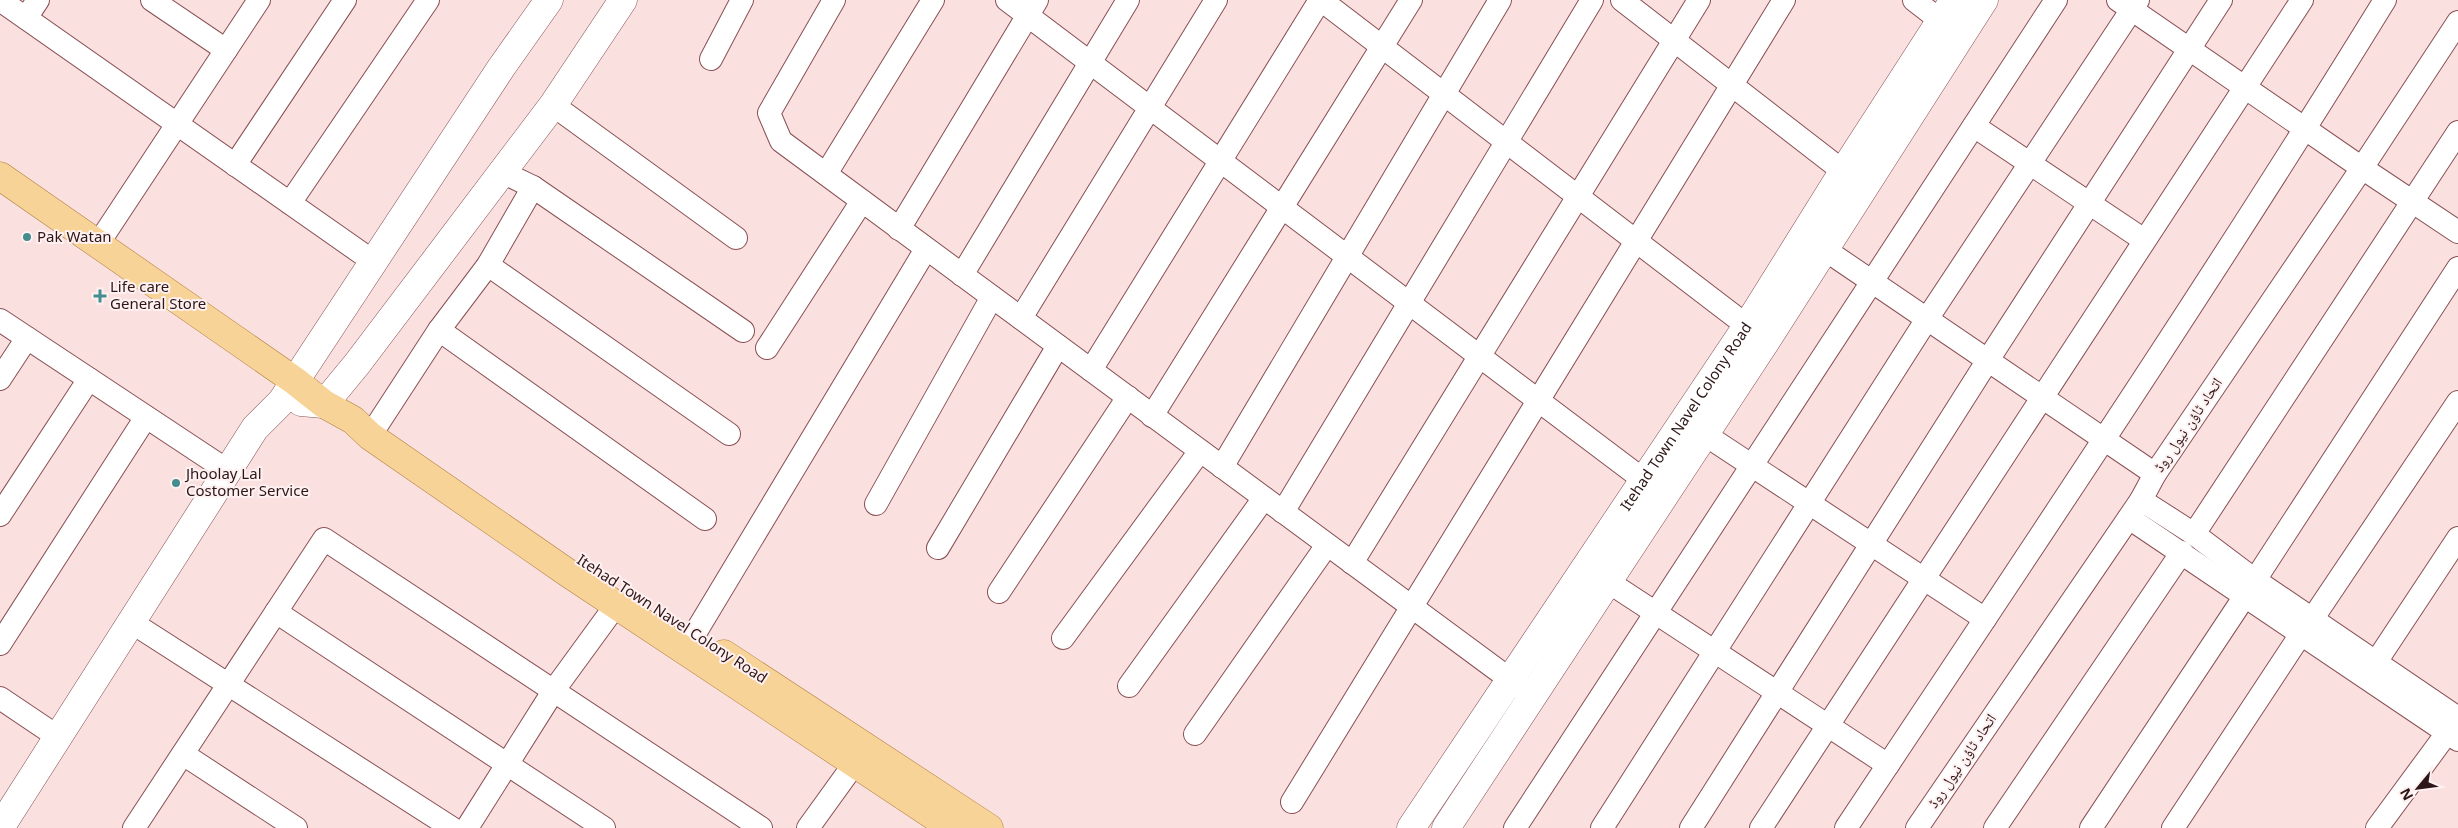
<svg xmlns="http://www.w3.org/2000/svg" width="2458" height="828" viewBox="0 0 2458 828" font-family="'Noto Sans','Noto Naskh Arabic',sans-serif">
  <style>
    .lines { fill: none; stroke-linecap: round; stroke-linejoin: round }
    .minor-casing { stroke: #895054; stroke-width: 24 }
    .tertiary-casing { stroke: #895054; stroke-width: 29 }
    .secondary-casing { stroke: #895054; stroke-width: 29 }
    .primary-casing { stroke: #ae7e3e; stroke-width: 29 }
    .minor { stroke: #fff; stroke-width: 22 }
    .tertiary { stroke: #fff; stroke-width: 28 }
    .secondary { stroke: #fff; stroke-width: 28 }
    .primary { stroke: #f8d398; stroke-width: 28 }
    .poi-dot { fill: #458d8e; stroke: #fff1f1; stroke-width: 2 }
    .labels { text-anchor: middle; stroke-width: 4; stroke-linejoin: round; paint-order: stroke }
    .poi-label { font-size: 15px; fill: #2d1617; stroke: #fff1f1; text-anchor: start }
    .street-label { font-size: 15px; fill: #2d1617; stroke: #fff1f1 }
  </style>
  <rect width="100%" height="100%" fill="#fbe0e0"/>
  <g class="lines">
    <g class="minor-casing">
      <g id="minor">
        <path d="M0 0 374 262"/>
        <path d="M152 0 226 50"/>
        <path d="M834 0 769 113 781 141 1523 689"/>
        <path d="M1007 0 1657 490"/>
        <path d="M1321 0 1759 335"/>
        <path d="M1622 0 1857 182"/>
        <path d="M1914 0 1954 31"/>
        <path d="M2118 0 2362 168 2458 232"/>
        <path d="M26 18 38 0"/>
        <path d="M711 59 742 0"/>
        <path d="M553 105 736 238"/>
        <path d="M1974 126 2144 240"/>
        <path d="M235 165 345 0"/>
        <path d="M826 174 933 0"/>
        <path d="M533 187 743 331"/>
        <path d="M290 203 428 0"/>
        <path d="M899 229 1037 0"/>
        <path d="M98 244 259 0"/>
        <path d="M1824 249 2155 474"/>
        <path d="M488 265 729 434"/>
        <path d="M962 275 1128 0"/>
        <path d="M1021 318 1216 0"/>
        <path d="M0 320 228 471"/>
        <path d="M439 330 705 519"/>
        <path d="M767 348 862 201"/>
        <path d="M1091 370 1320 0"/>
        <path d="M0 379 27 338"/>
        <path d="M1152 416 1411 0"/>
        <path d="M1704 434 1985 619"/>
        <path d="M370 436 439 330 488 265 533 187 502 172"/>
        <path d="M1222 467 1500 0"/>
        <path d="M2141 500 2194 534 2255 580 2458 718"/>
        <path d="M876 504 992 297"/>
        <path d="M1283 512 1592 0"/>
        <path d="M0 515 89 379"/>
        <path d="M2129 518 2458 740"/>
        <path d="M2194 534 2458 132"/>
        <path d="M938 548 1058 346"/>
        <path d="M1352 563 1699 0"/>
        <path d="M2255 580 2458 268"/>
        <path d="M1607 581 1888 765"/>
        <path d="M999 592 1128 397"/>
        <path d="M276 612 604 828"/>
        <path d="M2313 618 2458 402"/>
        <path d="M131 622 452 828"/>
        <path d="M1063 638 1200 451"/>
        <path d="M0 644 146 417"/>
        <path d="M685 650 926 249"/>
        <path d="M2376 662 2458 538"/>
        <path d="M1129 686 1264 498"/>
        <path d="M0 698 58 737"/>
        <path d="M1195 734 1327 545"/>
        <path d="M183 754 296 828"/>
        <path d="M1292 802 1784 0"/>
        <path d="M134 828 324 539 761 828"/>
        <path d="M467 828 554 690 616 605"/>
        <path d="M808 828 865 749"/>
        <path d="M1515 828 2056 0"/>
        <path d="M1602 828 1927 319 2138 0"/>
        <path d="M1691 828 1988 360 2221 0"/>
        <path d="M1761 828 2302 0"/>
        <path d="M1846 828C2028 554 2212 281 2385 0"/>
        <path d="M1917 828 2141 500 2155 474 2362 168 2458 22"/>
        <path d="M1995 828 2182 552"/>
        <path d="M2091 828 2245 596"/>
        <path d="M2173 828 2301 634"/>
        <path d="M2377 828 2447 733"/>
      </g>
    </g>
    <g class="tertiary-casing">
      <g id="tertiary">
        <path id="s1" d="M1411 828 1747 326 1843 172 1954 0"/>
        <path d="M1446 828 1766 341 1984 0"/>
      </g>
    </g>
    <g class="secondary-casing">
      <g id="secondary">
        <path d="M301 402 324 404 357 364 553 105 623 0"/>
        <path d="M0 828 255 428 282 401 295 381 501 68 549 0"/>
      </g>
    </g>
    <g class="primary-casing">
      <g id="primary">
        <path d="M0 176 295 381 324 404 353 420 370 436 568 573 952 828"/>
        <path d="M724 654 989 828"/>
      </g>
    </g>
    <use href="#minor" class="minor"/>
    <use href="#tertiary" class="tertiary"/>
    <use href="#secondary" class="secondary"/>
    <use href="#primary" class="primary"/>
  </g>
  <g class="poi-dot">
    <circle cx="27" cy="237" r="5"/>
    <path d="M97.5 288.5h5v5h5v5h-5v5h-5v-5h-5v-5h5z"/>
    <circle cx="176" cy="483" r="5"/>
  </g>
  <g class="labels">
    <g class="poi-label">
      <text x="37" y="242">Pak Watan</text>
      <text x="110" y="292">Life care<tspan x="110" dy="17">General Store</tspan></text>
      <text x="186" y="479">Jhoolay Lal<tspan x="186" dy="17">Costomer Service</tspan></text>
    </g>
    <g class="street-label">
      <text dy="5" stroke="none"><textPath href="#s1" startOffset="495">Itehad Town Navel Colony Road</textPath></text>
      <text transform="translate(2188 425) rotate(-56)" y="5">اتحاد ٹاؤن نیول روڈ</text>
      <text transform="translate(672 619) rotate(33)" y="5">Itehad Town Navel Colony Road</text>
      <text transform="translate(1962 761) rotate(-56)" y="5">اتحاد ٹاؤن نیول روڈ</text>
    </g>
  </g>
  <g transform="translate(2418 788) rotate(241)" stroke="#fff1f1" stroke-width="4" paint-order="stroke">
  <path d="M0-4L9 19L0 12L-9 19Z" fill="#2d1617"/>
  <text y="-8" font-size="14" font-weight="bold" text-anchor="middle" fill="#2d1617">N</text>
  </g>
</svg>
